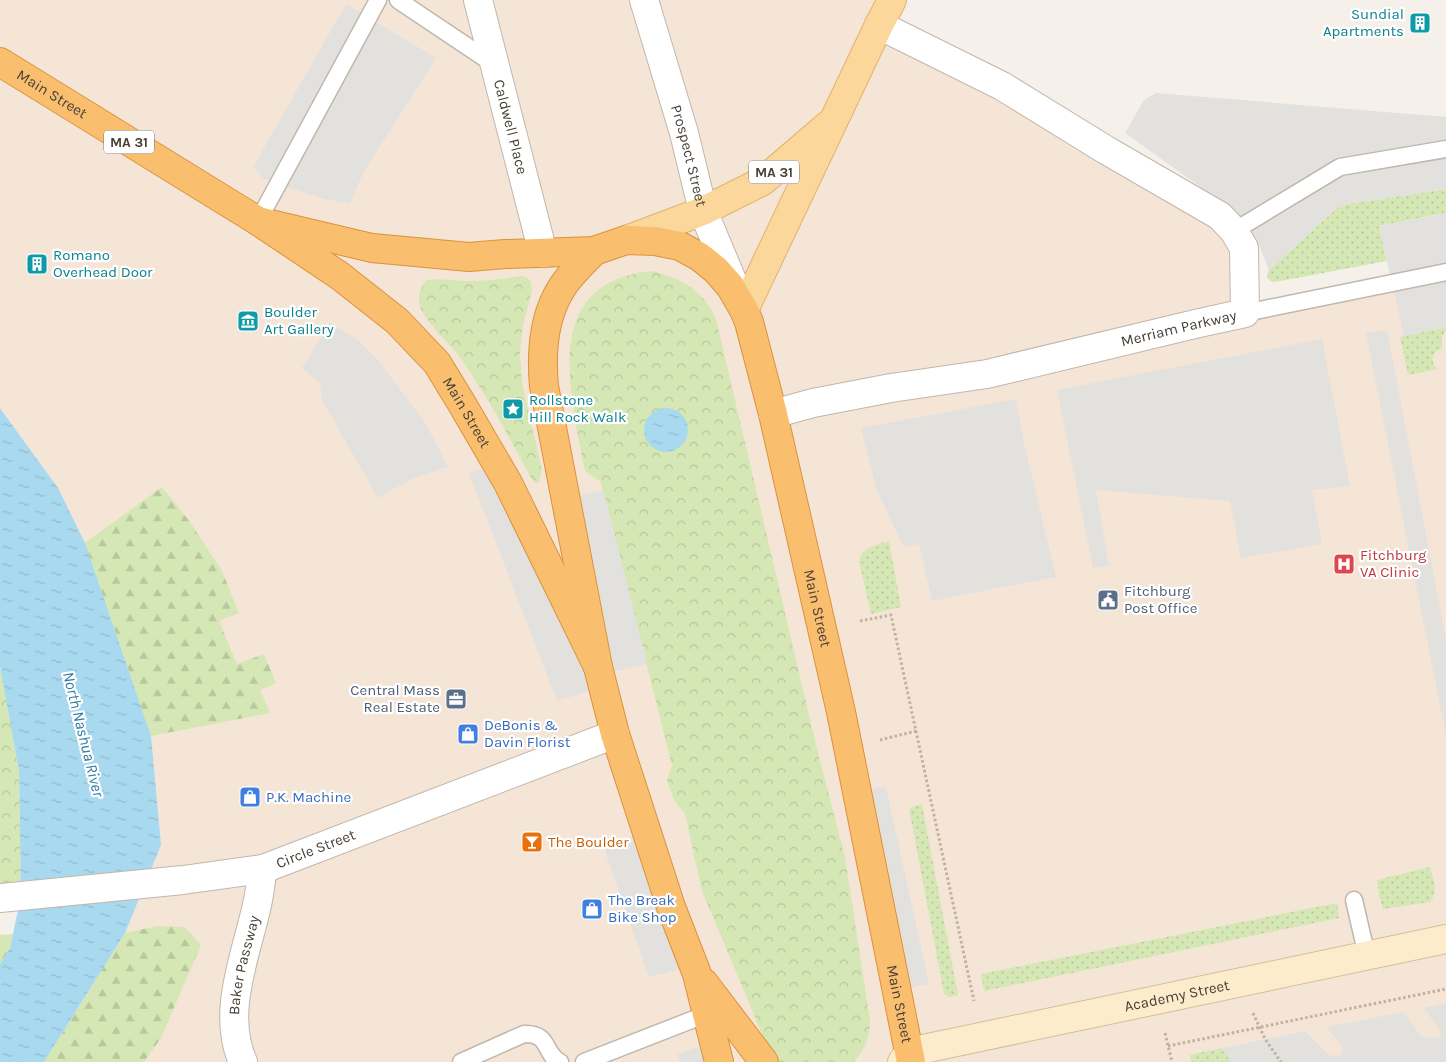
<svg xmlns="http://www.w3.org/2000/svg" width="1446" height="1062" viewBox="0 0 1446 1062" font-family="Karla,sans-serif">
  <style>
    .commercial { fill: #f5e5d6 }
    .grass { fill: url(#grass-dots) }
    .forest { fill: url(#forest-firs) }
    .park { fill: url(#park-crowns) }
    .parking { fill: #e3e1de }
    .water { fill: url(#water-ripples) }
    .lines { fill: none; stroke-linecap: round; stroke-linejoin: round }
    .lane-casing { stroke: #c0b7ad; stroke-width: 19 }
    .street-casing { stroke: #c0b7ad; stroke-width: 30 }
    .secondary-casing { stroke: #d3bf9a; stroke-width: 30 }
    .primary-casing { stroke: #e1b26b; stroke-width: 30 }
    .highway-casing { stroke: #da923e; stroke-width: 30 }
    .path { stroke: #c1b19e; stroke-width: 3; stroke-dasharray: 2.5 2.5; stroke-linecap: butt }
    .lane { stroke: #fff; stroke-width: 16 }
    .street { stroke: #fff; stroke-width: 28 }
    .secondary { stroke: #fdeccb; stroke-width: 28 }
    .primary { stroke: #fcd79c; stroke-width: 28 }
    .highway { stroke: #fabe6f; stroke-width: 28 }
    .labels { text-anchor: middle; stroke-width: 4.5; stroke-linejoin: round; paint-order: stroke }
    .shield { fill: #fff; stroke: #7f7974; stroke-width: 1 }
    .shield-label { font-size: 14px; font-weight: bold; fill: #484038 }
    .culture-label { font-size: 15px; fill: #0d838f; stroke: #fff; text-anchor: start }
    .street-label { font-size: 15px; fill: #484038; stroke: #fff }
    .health-label { font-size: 15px; fill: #be3a42; stroke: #fff; text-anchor: start }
    .service-label { font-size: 15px; fill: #4e5e75; stroke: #fff; text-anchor: start }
    .shop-label { font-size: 15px; fill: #366cbe; stroke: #fff; text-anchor: start }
    .food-label { font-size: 15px; fill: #c56008; stroke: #fff; text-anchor: start }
    .water-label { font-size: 16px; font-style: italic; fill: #307da3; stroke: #fff }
  </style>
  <defs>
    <pattern id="grass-dots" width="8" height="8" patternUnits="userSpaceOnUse" patternTransform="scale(1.25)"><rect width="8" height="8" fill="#d5e7b4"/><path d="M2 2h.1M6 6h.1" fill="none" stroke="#b8c79c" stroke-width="1.8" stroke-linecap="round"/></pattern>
    <pattern id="forest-firs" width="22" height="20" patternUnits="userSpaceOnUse" patternTransform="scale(1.25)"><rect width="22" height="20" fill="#d5e7b4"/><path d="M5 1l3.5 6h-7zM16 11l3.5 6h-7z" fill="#b8c79c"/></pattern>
    <pattern id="park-crowns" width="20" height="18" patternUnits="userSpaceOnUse" patternTransform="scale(1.25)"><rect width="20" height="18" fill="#d5e7b4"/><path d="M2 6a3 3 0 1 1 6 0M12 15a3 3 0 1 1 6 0" fill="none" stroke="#b8c79c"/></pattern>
    <pattern id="water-ripples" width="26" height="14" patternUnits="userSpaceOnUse" patternTransform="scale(1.25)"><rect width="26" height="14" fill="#a8d9ef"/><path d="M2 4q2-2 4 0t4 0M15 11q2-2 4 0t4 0" fill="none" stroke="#92bbce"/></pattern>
  </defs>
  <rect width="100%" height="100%" fill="#f5f0ea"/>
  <path class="commercial" d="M0 0H892L879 25 1234 231 1245 313 1446 275V1062H44L125 933 58 488 0 408Z"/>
  <g class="grass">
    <path d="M1446 189V213L1379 226 1387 261 1275 282 1270 281 1267 276 1269 270 1337 208 1347 204Z"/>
    <path d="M1446 327V330L1442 336V348H1440L1441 350 1436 351 1432 358 1434 366 1438 369 1408 375 1400 337Z"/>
    <path d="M889 541 901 607 871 614 859 561C864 546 876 545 889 541Z"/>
    <path d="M922 804 958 995 950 997 944 994 909 808Z"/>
    <path d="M1430 867C1433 880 1439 891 1430 902L1383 909 1379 895 1377 880Z"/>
    <path d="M1337 903 1339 918 984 991 981 974Z"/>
    <path d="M1222 1048 1231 1062H1191L1190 1055Z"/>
  </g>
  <g class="forest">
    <path d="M162 487 190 522 222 571 239 613 219 621 237 664 264 654 276 683 260 690 270 713 151 736 85 543Z"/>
    <path d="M157 926 185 927 201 945 161 1038 144 1062H44L125 933Z"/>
    <path d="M13 934 10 948 0 964V935Z"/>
  </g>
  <g class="park">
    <path d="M652 271C681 278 704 291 716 319L817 749 845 857 870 1021C869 1040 866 1047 854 1062H779L770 1053 702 891 685 814 674 800 667 781 672 765 670 758 601 482 586 472 584 468C570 391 540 282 652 271Z"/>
    <path d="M521 276 528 278 531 282 532 290 523 325 520 353 522 383 542 470 539 482 536 483 532 480C510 438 488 398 462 360 450 343 430 328 421 309 417 298 419 289 426 280 440 278 452 281 466 281 484 281 503 279 521 276Z"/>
    <path d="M0 667 19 771 21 896 0 898Z"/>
  </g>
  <g class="parking">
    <path d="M346 4 436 58 363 173 350 204 325 199 278 184 263 178 253 167Z"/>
    <path d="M1156 93 1446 117V189L1347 204 1337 208 1269 270 1258 243 1227 206 1125 133 1144 100Z"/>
    <path d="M1446 213V327L1404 336 1379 226Z"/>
    <path d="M330 323 358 340 377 359 426 424 448 467 411 479 378 498 322 400 320 383 302 368Z"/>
    <path d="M1387 330 1446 639V736L1366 333Z"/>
    <path d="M1322 339 1350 486 1312 490 1322 544 1241 558 1230 501 1096 490 1109 565 1093 568 1057 390Z"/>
    <path d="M1016 399 1024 443 1056 577 932 601 919 544 904 547 877 491 861 428Z"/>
    <path d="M496 464 597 665 565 498 603 490 647 664 601 675 603 687 557 701 469 473Z"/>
    <path d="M886 787 929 984 897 990 856 791Z"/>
    <path d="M646 832 694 966 649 977 603 846Z"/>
    <path d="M1446 1003V1062H1231L1222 1048 1305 1031 1329 1055 1335 1056 1341 1055 1343 1051V1047L1326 1027 1403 1012 1422 1037 1438 1038 1441 1032 1424 1008Z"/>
    <path d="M714 1041 719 1062H680L677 1055Z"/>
  </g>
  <g class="water">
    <path d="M0 408 58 488 85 543 151 736 161 845 125 933 44 1062H0V964L10 948 21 896 19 771 0 667Z"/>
    <circle cx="666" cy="430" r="22"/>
  </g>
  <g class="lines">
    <g class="lane-casing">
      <g id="lane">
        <path d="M398 0 495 65"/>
        <path d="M258 221 378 0"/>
        <path d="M1234 231 1340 167 1446 149"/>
        <path d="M1245 313 1446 272"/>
        <path d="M1354 900 1367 956"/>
        <path d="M461 1062 524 1034C551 1033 543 1054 560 1062"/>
        <path d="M584 1062 707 1014"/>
      </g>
    </g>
    <g class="street-casing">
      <g id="street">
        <path id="s1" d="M478 0 543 253"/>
        <path id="s2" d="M644 0 684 133 703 211 737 292"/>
        <path id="s3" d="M773 414 813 403 891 388 987 374 1195 324 1245 313 1244 248 1234 231 1220 216 1106 150 1002 86 879 25"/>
        <path id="s4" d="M0 898 183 880 263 869 615 734"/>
        <path id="s5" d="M243 1062C220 1011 248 951 258 900 260 890 261 879 263 869"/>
      </g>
    </g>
    <g class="secondary-casing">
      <g id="secondary">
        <path id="s6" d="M902 1062 909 1052 1446 939"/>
      </g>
    </g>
    <g class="primary-casing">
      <g id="primary">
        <path d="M626 240 703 211 763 181 828 125"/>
        <path d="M744 310 879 25 892 0"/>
      </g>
    </g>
    <g class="highway-casing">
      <g id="highway">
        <path id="s7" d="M0 62 258 221 340 276 397 321 437 363 462 404 508 483 598 667"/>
        <path id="s8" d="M258 221 372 248 469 257 505 254 594 251 626 240 655 241 680 246 700 257 716 270 730 286 744 310 749 322 773 414 841 712 911 1062"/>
        <path d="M594 251C583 263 569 275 561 289 543 318 541 353 544 386L598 667 615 734 671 907 697 974 719 1062"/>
        <path d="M704 983 764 1062"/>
      </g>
    </g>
    <g class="path">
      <path d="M860 621 891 615 974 1001"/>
      <path d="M880 740 916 731"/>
      <path d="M1253 1013 1265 1039 1281 1062"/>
      <path d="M1165 1033 1172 1062"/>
      <path d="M1168 1046 1446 989"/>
    </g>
    <use href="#lane" class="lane"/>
    <use href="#street" class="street"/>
    <use href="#secondary" class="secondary"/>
    <use href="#primary" class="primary"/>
    <use href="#highway" class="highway"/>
  </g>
  <defs>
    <g id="building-square" transform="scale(1.125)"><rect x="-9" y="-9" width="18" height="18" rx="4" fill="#0f9aa8" stroke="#fff"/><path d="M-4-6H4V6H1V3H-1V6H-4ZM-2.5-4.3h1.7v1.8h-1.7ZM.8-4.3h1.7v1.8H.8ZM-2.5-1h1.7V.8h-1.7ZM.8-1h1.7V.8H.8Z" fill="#fff"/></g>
    <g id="museum-square" transform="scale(1.125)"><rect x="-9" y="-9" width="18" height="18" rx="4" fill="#0f9aa8" stroke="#fff"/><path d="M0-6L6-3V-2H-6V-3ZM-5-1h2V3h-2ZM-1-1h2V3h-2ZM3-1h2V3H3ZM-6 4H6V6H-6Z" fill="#fff"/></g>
    <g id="sight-square" transform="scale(1.125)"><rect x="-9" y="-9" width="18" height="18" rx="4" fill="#0f9aa8" stroke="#fff"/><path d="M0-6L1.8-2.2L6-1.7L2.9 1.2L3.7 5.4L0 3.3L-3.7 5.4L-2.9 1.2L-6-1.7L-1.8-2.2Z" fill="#fff"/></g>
    <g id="hospital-square" transform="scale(1.125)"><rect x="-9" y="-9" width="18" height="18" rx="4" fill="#e0444e" stroke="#fff"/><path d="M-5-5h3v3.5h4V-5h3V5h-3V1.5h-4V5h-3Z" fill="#fff"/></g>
    <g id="civic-square" transform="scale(1.125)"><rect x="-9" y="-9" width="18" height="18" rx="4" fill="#5c6f8a" stroke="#fff"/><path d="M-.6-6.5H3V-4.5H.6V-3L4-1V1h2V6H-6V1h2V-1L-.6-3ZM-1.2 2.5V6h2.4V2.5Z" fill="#fff"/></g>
    <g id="office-square" transform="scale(1.125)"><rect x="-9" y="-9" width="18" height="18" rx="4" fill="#5c6f8a" stroke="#fff"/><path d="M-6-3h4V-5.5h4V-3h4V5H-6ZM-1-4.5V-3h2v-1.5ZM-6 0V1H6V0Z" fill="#fff"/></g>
    <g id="shop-square" transform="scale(1.125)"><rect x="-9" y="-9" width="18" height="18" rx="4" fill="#3f7fe0" stroke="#fff"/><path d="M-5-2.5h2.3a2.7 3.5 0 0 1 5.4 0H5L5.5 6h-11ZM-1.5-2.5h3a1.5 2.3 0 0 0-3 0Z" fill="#fff"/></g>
    <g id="bar-square" transform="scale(1.125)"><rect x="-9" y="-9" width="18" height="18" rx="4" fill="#e8710a" stroke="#fff"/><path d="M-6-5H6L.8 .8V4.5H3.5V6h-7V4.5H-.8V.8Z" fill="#fff"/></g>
  </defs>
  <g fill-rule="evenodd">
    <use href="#building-square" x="1420" y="23"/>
    <use href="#building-square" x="37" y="264"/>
    <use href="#museum-square" x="248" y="321"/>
    <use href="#sight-square" x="513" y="409"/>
    <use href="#hospital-square" x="1344" y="564"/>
    <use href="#civic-square" x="1108" y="600"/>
    <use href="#office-square" x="456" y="699"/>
    <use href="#shop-square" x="468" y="734"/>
    <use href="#shop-square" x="250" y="797"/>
    <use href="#bar-square" x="532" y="842"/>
    <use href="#shop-square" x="592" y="909"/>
  </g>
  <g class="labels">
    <g class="shield">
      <rect x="104" y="130.5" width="50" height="23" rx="4"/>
      <rect x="749" y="160.5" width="50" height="23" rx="4"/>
    </g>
    <g class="shield-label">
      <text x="129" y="147">MA 31</text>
      <text x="774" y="177">MA 31</text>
    </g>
    <g class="culture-label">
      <text x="1404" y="19" text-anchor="end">Sundial<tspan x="1404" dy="17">Apartments</tspan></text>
      <text x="53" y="260">Romano<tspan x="53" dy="17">Overhead Door</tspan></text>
      <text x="264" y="317">Boulder<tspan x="264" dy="17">Art Gallery</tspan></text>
      <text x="529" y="405">Rollstone<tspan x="529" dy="17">Hill Rock Walk</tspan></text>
    </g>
    <g class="street-label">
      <text dy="5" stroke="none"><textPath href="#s7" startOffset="61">Main Street</textPath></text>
      <text dy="5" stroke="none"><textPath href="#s1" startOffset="131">Caldwell Place</textPath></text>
      <text dy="5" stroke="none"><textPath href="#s2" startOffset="162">Prospect Street</textPath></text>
      <text dy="5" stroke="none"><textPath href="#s3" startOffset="415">Merriam Parkway</textPath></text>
      <text dy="5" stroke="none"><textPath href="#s7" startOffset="590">Main Street</textPath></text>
      <text dy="5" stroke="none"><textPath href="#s8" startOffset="828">Main Street</textPath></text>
      <text dy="5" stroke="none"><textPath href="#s4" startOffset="321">Circle Street</textPath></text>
      <text dy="5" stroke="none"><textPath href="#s5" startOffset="99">Baker Passway</textPath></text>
      <text dy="5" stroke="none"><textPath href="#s6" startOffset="286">Academy Street</textPath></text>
      <text dy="5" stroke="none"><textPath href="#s8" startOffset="1232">Main Street</textPath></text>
    </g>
    <g class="health-label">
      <text x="1360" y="560">Fitchburg<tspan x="1360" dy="17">VA Clinic</tspan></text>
    </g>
    <g class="service-label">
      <text x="1124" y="596">Fitchburg<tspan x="1124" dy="17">Post Office</tspan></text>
      <text x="440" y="695" text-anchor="end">Central Mass<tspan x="440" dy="17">Real Estate</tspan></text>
    </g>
    <g class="shop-label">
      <text x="484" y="730">DeBonis &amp;<tspan x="484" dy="17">Davin Florist</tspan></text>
      <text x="266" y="802">P.K. Machine</text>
      <text x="608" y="905">The Break<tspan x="608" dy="17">Bike Shop</tspan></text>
    </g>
    <g class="food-label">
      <text x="548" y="847">The Boulder</text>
    </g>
    <g class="water-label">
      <text transform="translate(84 734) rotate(76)" y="6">North Nashua River</text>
    </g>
  </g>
</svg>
